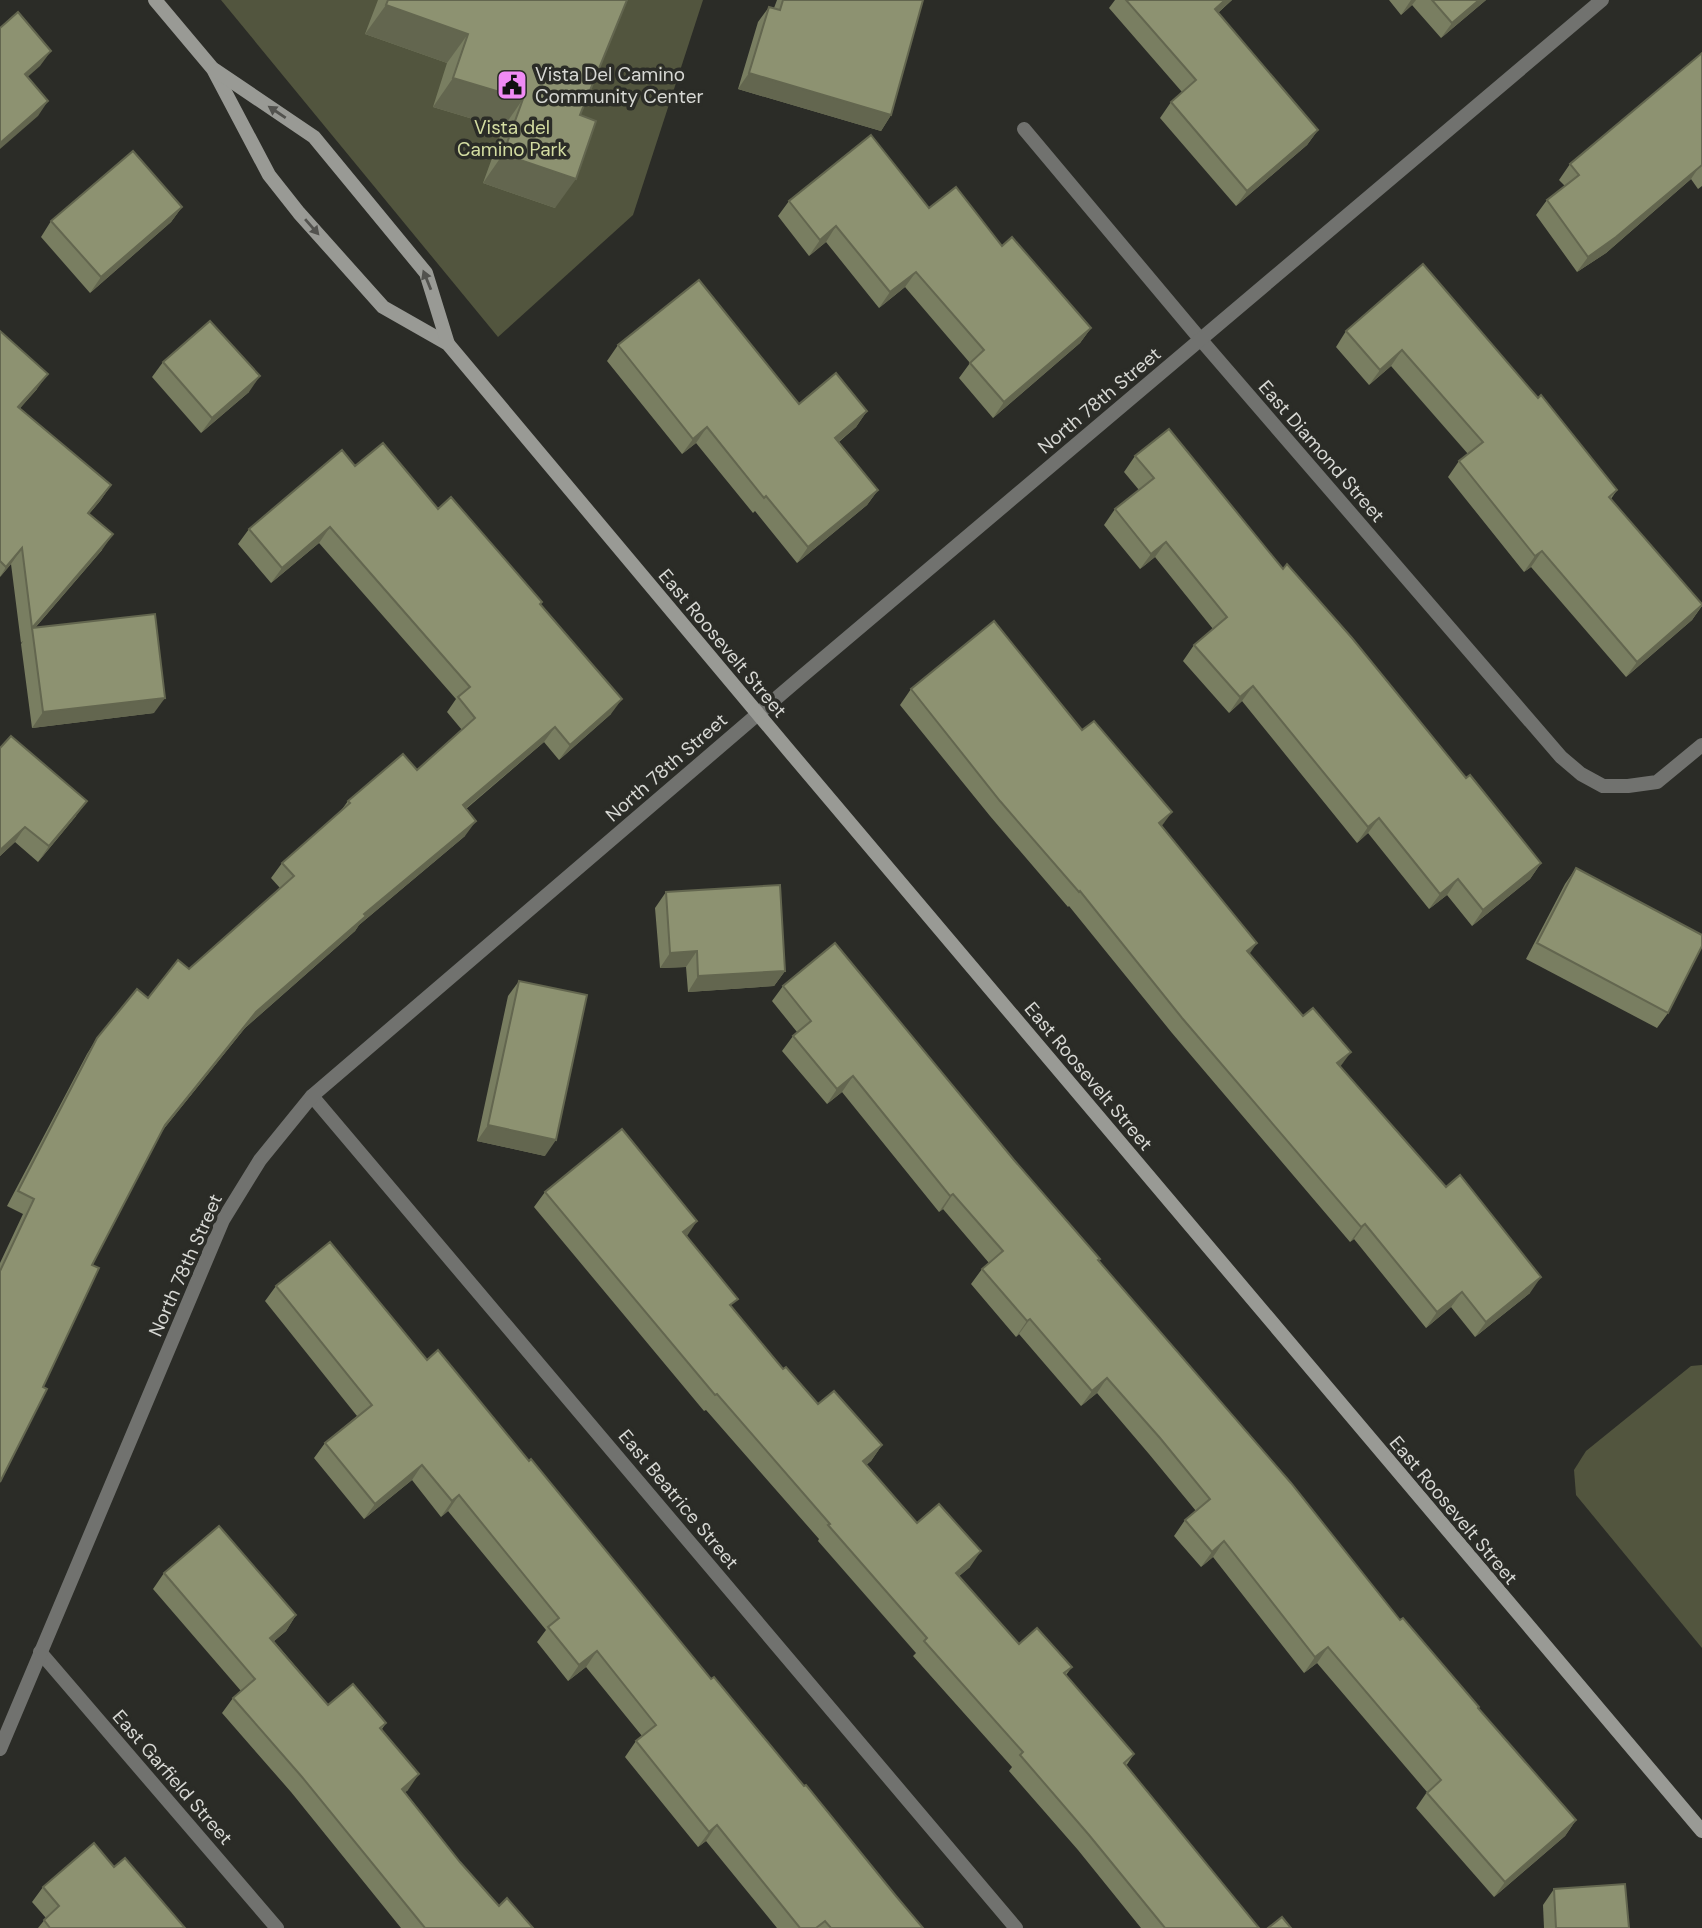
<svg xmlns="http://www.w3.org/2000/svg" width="1702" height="1928" viewBox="0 0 1702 1928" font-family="'DM Sans',sans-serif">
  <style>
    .green { fill: #52553e }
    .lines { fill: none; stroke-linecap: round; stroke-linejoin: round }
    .street { stroke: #71726f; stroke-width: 14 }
    .secondary { stroke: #999a95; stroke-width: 14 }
    .wall { fill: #797e61 }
    .shaded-wall { fill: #63664f }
    .building { fill: #8d9271; stroke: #63664f; stroke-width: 2 }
    .oneway { fill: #52524e }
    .labels { text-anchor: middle; stroke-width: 7; stroke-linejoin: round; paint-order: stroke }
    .poi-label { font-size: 19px; fill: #d7d8d4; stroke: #2b2c27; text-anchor: start }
    .park-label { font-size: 19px; fill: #d3dca1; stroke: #2b2c27 }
    .street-label { font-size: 19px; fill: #d7d8d4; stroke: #2b2c27 }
  </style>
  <rect width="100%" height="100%" fill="#2b2c27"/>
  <g class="green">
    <path d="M221 0H703L633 215 498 337Z"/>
    <path d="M1702 1365V1648L1576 1495 1574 1470 1586 1451 1691 1366Z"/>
  </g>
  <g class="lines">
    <g class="street">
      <path d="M1024 129 1201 340 1561 757 1581 774 1603 786H1628L1657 782 1702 745"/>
      <path d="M312 1096 1016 1928"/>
      <path d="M40 1652 277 1928"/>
      <path d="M0 1749 223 1220 260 1160 312 1096 800 678 1602 0"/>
    </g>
    <g class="secondary">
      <path d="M155 0 213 69 269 175 299 213 383 307 448 344 790 752 1702 1831"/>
      <path d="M215 70 314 137 426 273 448 344"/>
    </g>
  </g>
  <g class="wall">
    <path d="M378 0H627L580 115 555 208 483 183 503 128 433 107 447 63 365 34Z"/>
    <path d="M777 0H923L891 115 881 131 738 89 758 22 769 7 774 8Z"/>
    <path d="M1115 0H1232L1218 13 1318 130 1307 145 1236 206 1160 118 1171 102 1182 92 1109 8Z"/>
    <path d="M1389 0H1486L1441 38 1412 5 1401 15Z"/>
    <path d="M1702 53V186L1698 189 1691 179 1606 253 1577 272 1536 215 1547 200 1565 186 1559 180 1570 164Z"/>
    <path d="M789 201 929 208 1002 246 1091 328 1080 343 993 418 959 378 970 363 905 287 879 308 826 242 809 256 778 216Z"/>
    <path d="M182 207 171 222 90 293 41 237 51 221Z"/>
    <path d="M1423 264 1617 490 1611 499 1702 606 1692 620 1626 677 1531 567 1524 572 1448 477 1459 461 1468 454 1391 366 1369 385 1336 347 1346 331Z"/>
    <path d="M0 331 37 389 20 408 111 485 100 501 89 514 102 550 35 628 154 713 32 728 21 644 23 641 21 643 11 564 0 577Z"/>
    <path d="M618 345 799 404 867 411 856 427 839 442 878 490 867 505 797 563 755 511 753 513 696 443 682 454 607 361Z"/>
    <path d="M163 362 249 392 201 433 152 377Z"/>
    <path d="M1135 456 1283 569 1541 863 1530 879 1472 926 1447 895 1429 909 1368 833 1357 843 1242 701 1229 713 1183 661 1194 645 1213 629 1155 557 1140 569 1104 525 1115 509 1139 490 1124 472Z"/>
    <path d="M355 466 438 509 540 604 611 714 559 760 544 742 466 809 465 836 359 925 355 931 245 1028 162 1131 92 1265 43 1387 0 1482V1263L23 1214 7 1206 87 1054 97 1038 148 998 189 969 280 888 271 878 282 863 340 812 348 801 417 770 462 730 447 712 456 699 319 543 271 583 238 544 249 529Z"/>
    <path d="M911 689 1082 730 1162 826 1249 954 1340 1067 1530 1293 1475 1337 1451 1307 1426 1328 1354 1239 1350 1242 1172 1033 1069 906 1068 907 990 816 900 705Z"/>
    <path d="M0 748 76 816 38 862 15 842 0 856Z"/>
    <path d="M1576 868 1668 1013 1657 1028 1526 959 1565 884Z"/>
    <path d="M666 892 785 971 774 986 688 992 686 967 660 968 655 908Z"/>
    <path d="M519 981 545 1156 477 1141 508 996Z"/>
    <path d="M783 986 1014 1160 1400 1620 1576 1820 1565 1836 1494 1897 1416 1808 1427 1792 1317 1663 1304 1673 1213 1557 1201 1567 1174 1536 1185 1520 1196 1511 1149 1454 1097 1393 1081 1406 1019 1334 1016 1337 971 1284 982 1269 989 1263 943 1209 939 1212 842 1092 827 1104 782 1051 793 1036 797 1032 772 1001Z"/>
    <path d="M545 1192 687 1236 732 1307 783 1369 818 1404 882 1445 871 1461 866 1465 917 1523 970 1567 959 1576 1019 1644 1072 1667 1066 1675 1134 1754 1126 1766 1259 1928H1141L1078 1850 1009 1771 1012 1767 913 1656 916 1653 818 1541 819 1539 706 1410 704 1411 534 1207Z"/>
    <path d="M276 1286 427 1360 529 1461 711 1679 923 1928H777L706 1841 698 1847 625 1757 636 1741 642 1736 586 1667 568 1681 537 1642 546 1630 448 1511 441 1517 412 1480 364 1519 314 1458 325 1443 357 1416 265 1301Z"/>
    <path d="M164 1573 296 1615 286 1631 274 1641 328 1705 386 1723 382 1729 408 1790 405 1792 460 1862 499 1906 533 1928H401L291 1792 222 1713 233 1698 241 1691 153 1589Z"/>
    <path d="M114 1867 185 1928H38L46 1918 32 1902 43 1887Z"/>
    <path d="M1554 1889 1629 1928H1544L1543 1905Z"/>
  </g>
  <g class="shaded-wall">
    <path d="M1225 0H1232L1204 25 1215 9Z"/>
    <path d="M1411 0H1416L1412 5 1401 15Z"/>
    <path d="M1479 0H1486L1441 38 1452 23Z"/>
    <path d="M386 5 468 34 447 63 365 34Z"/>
    <path d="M51 51 40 66 14 89 25 74Z"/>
    <path d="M749 73 891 115 881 131 738 89Z"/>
    <path d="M453 78 523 99 503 128 433 107Z"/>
    <path d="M48 101 38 116 0 149V143Z"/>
    <path d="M1318 130 1307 145 1236 206 1247 191Z"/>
    <path d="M503 154 576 179 555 208 483 183Z"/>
    <path d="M1701 164 1691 179 1606 253 1577 272 1588 257Z"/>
    <path d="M182 207 171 222 90 293 101 277Z"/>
    <path d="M836 226 826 242 809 256 820 240Z"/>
    <path d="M916 272 905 287 879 308 890 292Z"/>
    <path d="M1091 328 1080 343 993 418 1004 402Z"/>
    <path d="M1402 350 1391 366 1369 385 1380 370Z"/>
    <path d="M48 374 37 389 8 422 18 407Z"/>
    <path d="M260 376 249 392 201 433 212 418Z"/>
    <path d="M867 411 856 427 825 453 835 438Z"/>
    <path d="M707 427 696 443 682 454 693 439Z"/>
    <path d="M111 485 100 501 77 528 88 513Z"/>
    <path d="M878 490 867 505 797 563 808 547Z"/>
    <path d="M330 527 319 543 271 583 282 568Z"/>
    <path d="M113 534 102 550 33 630 32 628 21 643 32 628Z"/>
    <path d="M1166 542 1155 557 1140 569 1151 554Z"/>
    <path d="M22 548 11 564 0 577 6 567Z"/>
    <path d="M1542 551 1531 567 1524 572 1535 556Z"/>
    <path d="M1702 605 1692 620 1626 677 1637 662Z"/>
    <path d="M1253 686 1242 701 1229 713 1240 697Z"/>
    <path d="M165 698 154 713 32 728 43 712Z"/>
    <path d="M622 699 611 714 559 760 570 745Z"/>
    <path d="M555 727 544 742 452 820 463 805Z"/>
    <path d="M87 801 76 816 38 862 49 846Z"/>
    <path d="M1172 812 1161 827 1159 823Z"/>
    <path d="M1379 818 1368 833 1357 843 1368 827Z"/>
    <path d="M476 821 465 836 359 925 355 931 245 1028 154 1141 165 1125 256 1012 364 914Z"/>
    <path d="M25 827 15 842 0 856V850Z"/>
    <path d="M1541 863 1530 879 1472 926 1483 910Z"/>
    <path d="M1458 879 1447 895 1429 909 1440 894Z"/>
    <path d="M1257 943 1246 959 1247 951Z"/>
    <path d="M697 951 686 967 660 968 670 953Z"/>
    <path d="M785 971 774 986 688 992 698 976Z"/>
    <path d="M1351 1052 1340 1067 1337 1063Z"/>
    <path d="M853 1076 842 1092 827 1104 837 1089Z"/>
    <path d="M488 1125 556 1140 545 1156 477 1141Z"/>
    <path d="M953 1194 943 1209 939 1212 950 1196Z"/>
    <path d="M697 1221 687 1236 683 1232Z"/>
    <path d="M1365 1224 1354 1239 1350 1242 1361 1227Z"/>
    <path d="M1541 1277 1530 1293 1475 1337 1486 1322Z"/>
    <path d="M1462 1292 1451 1307 1426 1328 1437 1312Z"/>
    <path d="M1030 1319 1019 1334 1016 1337 1027 1321Z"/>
    <path d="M1107 1378 1097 1393 1081 1406 1092 1391Z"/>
    <path d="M882 1445 871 1461 852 1477 863 1461Z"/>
    <path d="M422 1465 412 1480 364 1519 375 1504Z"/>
    <path d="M459 1495 448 1511 441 1517 452 1501Z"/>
    <path d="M1224 1541 1213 1557 1201 1567 1212 1552Z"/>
    <path d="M981 1551 970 1567 945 1588 956 1573Z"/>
    <path d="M296 1615 286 1631 260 1653 270 1638Z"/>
    <path d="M1328 1647 1317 1663 1304 1673 1315 1657Z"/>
    <path d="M597 1651 586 1667 568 1681 579 1665Z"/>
    <path d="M419 1774 408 1790 391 1804 402 1789Z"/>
    <path d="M1576 1820 1565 1836 1494 1897 1505 1882Z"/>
    <path d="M717 1825 706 1841 698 1847 709 1832Z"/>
  </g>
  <g class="building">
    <path d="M388 0H627L580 115 596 121 576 179 503 154 523 99 453 78 468 34 386 5Z"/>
    <path d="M783 0H923L891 115 749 73 769 7 780 10Z"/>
    <path d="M1126 0H1225L1215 9 1318 130 1247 191 1171 102 1196 80Z"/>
    <path d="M1432 0H1479L1452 23Z"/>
    <path d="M18 12 51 51 25 74 48 101 0 143V28Z"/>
    <path d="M1702 53V165L1616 237 1588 257 1547 200 1579 175 1570 164Z"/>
    <path d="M871 135 929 208 956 187 1002 246 1012 237 1091 328 1004 402 970 363 984 350 916 272 890 292 836 226 820 240 789 201Z"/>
    <path d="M133 151 182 207 101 277 51 221Z"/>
    <path d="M1423 264 1538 398 1541 395 1617 490 1609 497 1702 604V605L1637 662 1542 551 1535 556 1459 461 1483 442 1402 350 1380 370 1346 331Z"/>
    <path d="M699 280 799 404 836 373 867 411 835 438 878 490 808 547 766 496 764 498 707 427 693 439 618 345Z"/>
    <path d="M210 321 260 376 212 418 163 362Z"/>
    <path d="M0 331 48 374 18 407 111 485 88 513 113 534 32 628 22 548 6 567 0 561Z"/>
    <path d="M1169 429 1283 569 1287 564 1352 638 1466 778 1470 775 1541 863 1483 910 1458 879 1440 894 1379 818 1368 827 1253 686 1240 697 1194 645 1227 617 1166 542 1151 554 1115 509 1154 478 1135 456Z"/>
    <path d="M383 443 438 509 451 497 542 602 540 604 622 699 570 745 555 727 463 805 476 821 364 914 366 916 256 1012 165 1125 92 1265 99 1268 43 1387 47 1389 0 1482V1271L34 1199 18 1191 97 1038 137 989 148 998 178 960 189 969 294 876 282 863 350 803 348 801 403 754 417 770 475 718 458 697 470 687 330 527 282 568 249 529 342 450 355 466Z"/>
    <path d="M155 614 165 698 43 712 32 628Z"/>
    <path d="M994 621 1082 730 1094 721 1172 812 1159 823 1257 943 1247 951 1303 1016 1313 1008 1351 1052 1337 1063 1446 1187 1460 1175 1541 1277 1486 1322 1462 1292 1437 1312 1365 1224 1361 1227 1182 1018 1080 891 1079 892 1000 801 911 689Z"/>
    <path d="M11 736 87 801 49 846 25 827 0 850V748Z"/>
    <path d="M1576 868 1702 935V946L1668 1013 1537 943Z"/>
    <path d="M780 885 785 971 698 976 697 951 670 953 666 892Z"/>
    <path d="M835 943 1014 1160 1100 1259 1098 1260 1291 1483 1400 1620 1403 1618 1479 1707 1478 1708 1576 1820 1505 1882 1427 1793 1441 1780 1328 1647 1315 1657 1224 1541 1212 1552 1185 1520 1210 1499 1160 1438 1107 1378 1092 1391 1030 1319 1027 1321 982 1269 1003 1251 953 1194 950 1196 853 1076 837 1089 793 1036 811 1021 783 986Z"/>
    <path d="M519 981 587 995 556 1140 488 1125Z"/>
    <path d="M622 1129 697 1221 683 1232 738 1299 730 1305 783 1369 786 1367 818 1404 834 1391 882 1445 863 1461 917 1523 939 1504 981 1551 956 1573 1019 1644 1037 1628 1072 1667 1064 1673 1134 1754 1124 1763 1259 1928H1165L1089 1835 1020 1755 1023 1752 924 1641 927 1638 828 1525 830 1524 717 1394 715 1395 545 1192Z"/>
    <path d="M330 1242 427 1360 438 1350 529 1461 531 1459 711 1679 714 1677 804 1786 806 1785 896 1896 923 1928H831L825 1921 816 1928H800L717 1825 709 1832 636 1741 656 1725 597 1651 579 1665 548 1627 559 1618 459 1495 452 1501 422 1465 375 1504 325 1443 372 1405 276 1286Z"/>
    <path d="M219 1526 296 1615 270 1638 328 1705 353 1684 386 1723 380 1728 419 1774 402 1789 460 1862 499 1906 507 1898 533 1928H425L302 1777 233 1698 255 1679 164 1573Z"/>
    <path d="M94 1843 114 1867 125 1858 185 1928H50L44 1920 59 1906 43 1887Z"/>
    <path d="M1625 1884 1629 1928H1556L1554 1889Z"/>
    <path d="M1282 1917 1291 1928H1268Z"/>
  </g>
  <defs><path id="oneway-solid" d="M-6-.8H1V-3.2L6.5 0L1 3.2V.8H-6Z" transform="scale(1.75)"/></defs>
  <g class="oneway">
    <use href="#oneway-solid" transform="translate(277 112) rotate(-146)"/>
    <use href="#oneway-solid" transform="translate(312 227) rotate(49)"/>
    <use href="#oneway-solid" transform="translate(427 280) rotate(-112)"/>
  </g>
  <defs>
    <g id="civic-square" transform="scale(1.575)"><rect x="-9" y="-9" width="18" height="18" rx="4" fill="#f08bf5" stroke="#2b2c27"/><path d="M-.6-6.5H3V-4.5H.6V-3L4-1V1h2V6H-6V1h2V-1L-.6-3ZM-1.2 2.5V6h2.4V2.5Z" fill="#111"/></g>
  </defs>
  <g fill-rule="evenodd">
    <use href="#civic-square" x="512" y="85"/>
  </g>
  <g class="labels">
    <g class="poi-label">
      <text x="535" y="81">Vista Del Camino<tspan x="535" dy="22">Community Center</tspan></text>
    </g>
    <g class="park-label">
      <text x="512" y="134">Vista del<tspan x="512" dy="22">Camino Park</tspan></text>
    </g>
    <g class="street-label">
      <text transform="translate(1099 400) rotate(-40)" y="7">North 78th Street</text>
      <text transform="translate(1322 451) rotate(49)" y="7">East Diamond Street</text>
      <text transform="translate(723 643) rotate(50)" y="7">East Roosevelt Street</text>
      <text transform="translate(666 767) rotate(-41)" y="7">North 78th Street</text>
      <text transform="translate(1089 1076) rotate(50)" y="7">East Roosevelt Street</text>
      <text transform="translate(185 1265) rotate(-66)" y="7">North 78th Street</text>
      <text transform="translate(679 1499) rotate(50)" y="7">East Beatrice Street</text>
      <text transform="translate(1454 1510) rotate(50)" y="7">East Roosevelt Street</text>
      <text transform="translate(173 1777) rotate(49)" y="7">East Garfield Street</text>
    </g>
  </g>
</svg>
